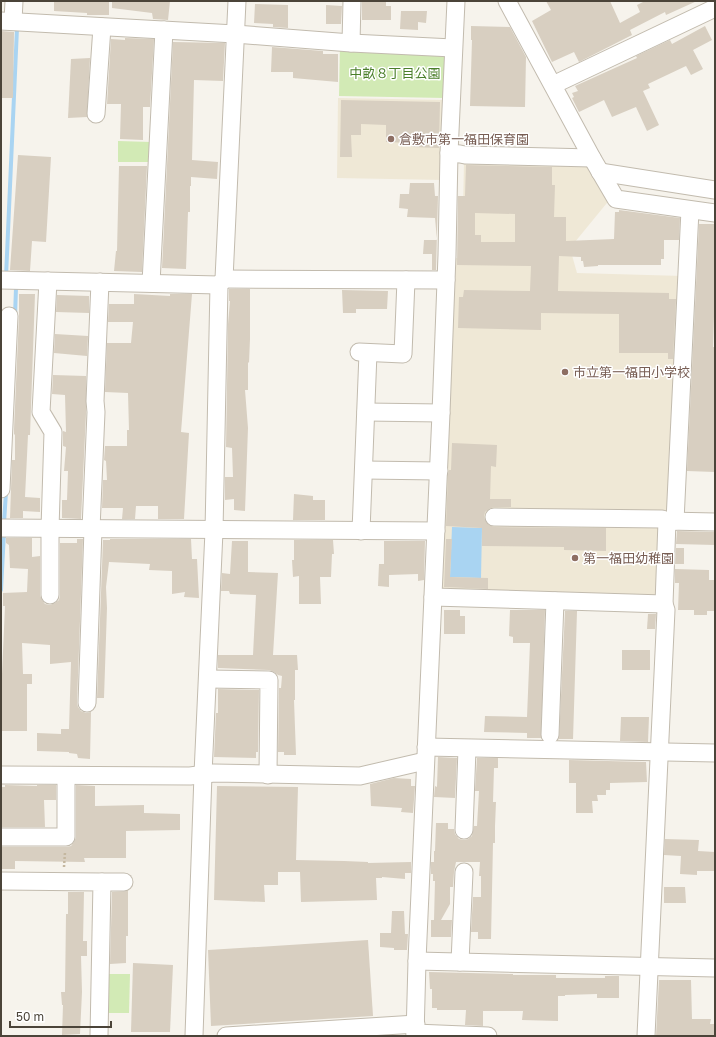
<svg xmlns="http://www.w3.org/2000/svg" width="716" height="1037" viewBox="0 0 716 1037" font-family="'Golos Text','Noto Sans JP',sans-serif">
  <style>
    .education { fill: #efe8d6 }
    .green { fill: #d2eab5 }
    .water { fill: #a9d4f2 }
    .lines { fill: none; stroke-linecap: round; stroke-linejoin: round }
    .stream { stroke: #a9d4f2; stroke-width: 4 }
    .building { fill: #d8cfc1; fill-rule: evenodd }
    .minor-casing { stroke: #c2bbae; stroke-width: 19 }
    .path { stroke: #c4b79f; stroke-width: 2.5; stroke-dasharray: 2 2; stroke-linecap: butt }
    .minor { stroke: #fff; stroke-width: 17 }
    .education-dot { fill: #8d6e63; stroke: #fff; stroke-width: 1.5 }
    .labels { text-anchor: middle; stroke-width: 3; stroke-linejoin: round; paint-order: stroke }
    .park-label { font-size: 13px; fill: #4a7f2a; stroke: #fff }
    .education-label { font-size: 13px; fill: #785e54; stroke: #fff; text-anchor: start }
  </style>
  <rect width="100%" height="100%" fill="#f6f3ec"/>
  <g class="education">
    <path d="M338 98 445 100 444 180 337 178Z"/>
    <path d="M464 161 591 164 611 198 570 248 577 273 683 276 671 515 662 523 659 593 653 598 442 591 446 468 456 258H462Z"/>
  </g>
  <g class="green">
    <path d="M340 46 446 54 445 98 339 96Z"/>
    <path d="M118 141 151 142 150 162H118Z"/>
    <path d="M104 974H130L129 1013H104Z"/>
  </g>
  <path class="water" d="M452 527 482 528 481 578 450 577Z"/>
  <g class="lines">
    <g class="stream">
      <path d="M6 277 17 28"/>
      <path d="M15 316 16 288"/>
      <path d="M4 523 6 492"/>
      <path d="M1 590 4 532"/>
    </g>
  </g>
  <g class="building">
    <path d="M54 1H109V15H87V13L54 11Z"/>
    <path d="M112 1H170L168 20 153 19 152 13 112 8Z"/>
    <path d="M362 1H386V6H391V20H362Z"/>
    <path d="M546 1H610L620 23 640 12 637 5 645 1H697L666 15 665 12 630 30 632 35 579 62 574 52 552 62 532 21 551 10Z"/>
    <path d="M255 4 288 5V28L273 27V24L254 23Z"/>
    <path d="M326 5 342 6 341 24H326Z"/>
    <path d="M401 11H427L426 23 418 22V30L400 29Z"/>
    <path d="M471 26 510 27 526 57 525 107 470 106 472 40H471Z"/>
    <path d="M705 26 712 40 693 50 703 69 691 75 686 66 648 84 650 88 643 91 659 125 647 131 636 107 612 117 604 100 579 112 572 98 574 97 572 93 578 91 575 86 637 58 636 56 670 40 672 44Z"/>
    <path d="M1 31 14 32 13 98H1Z"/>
    <path d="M125 38 154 39 150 107H143V140L120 139 121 104H107L111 39 125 40Z"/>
    <path d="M173 42 225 43 223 81 194 80 192 160 218 162 217 179 191 177V186H190V212H188L186 269 162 268Z"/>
    <path d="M272 47 323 51V54H338V82L293 78V72H271Z"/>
    <path d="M90 58 87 117 68 118 71 59Z"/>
    <path d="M341 100 440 102 439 148 412 147V143L386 142V125L361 124V135H351L352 157H340Z"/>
    <path d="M18 155 51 157 46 242 32 241 30 271 10 270Z"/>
    <path d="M466 165 552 167V185H555L554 217H566V241L614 239 615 212H619V210L680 218 679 240H664V259H661V265H598V266L584 267 583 261H581V257L559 256 558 291 669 293V299H676L673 359H668V353H619V314L541 313V330L458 328 459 297H463L464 290 530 291 531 266 457 265 458 196H465ZM475 213 515 214V242H481V235H475Z"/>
    <path d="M119 166H147L142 272 114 271 116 251H117Z"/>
    <path d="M410 183H434L435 196H438L436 270H432V254H423L424 240H437L435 218 407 217 408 209 399 208 400 194H409Z"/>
    <path d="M699 224H715V286L713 347H715V472L687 471Z"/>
    <path d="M229 289H250V339L249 363 248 362V390H245L248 428 245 511 234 510V499L225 500V477H233L232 448 226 447 228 324 230 301H229Z"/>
    <path d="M342 290 388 291 387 309H356V313H343Z"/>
    <path d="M19 294H35L30 435H28L25 497 40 498V512L23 511V518H10L12 460H15V435L14 434V429L19 316Z"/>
    <path d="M134 294 170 296V294H192L181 432 189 433 184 519H158V506H136L135 519H122L123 508H102L103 480H107L106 461 104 460 105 446H127V430H129L128 393 105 392 107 343H131L133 322H108L109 304H134Z"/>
    <path d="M57 295 89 296V313L56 312Z"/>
    <path d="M55 334 88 336 87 356 54 353Z"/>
    <path d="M53 375 86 376V414L81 519 62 518V500H67L68 471H64L66 447 63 446V431L66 432 65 395 52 394Z"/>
    <path d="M452 443 497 445 496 467 491 466 490 499H511V507H494L489 509 485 512 484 517 486 522 489 525 494 527 606 528V551L564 550V547L482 546V528L446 526 448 474 449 470H451Z"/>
    <path d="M294 494 313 496V500H325V520H293Z"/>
    <path d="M677 531 715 532V545L676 544Z"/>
    <path d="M6 538H32V557L40 556V595L42 600 45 604 50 605 55 603 59 600 60 595V543H77V539H83L77 703 78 707 81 711 86 713 91 712 90 759 78 758 77 754 69 753V752L37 751V733L61 734V729H69L71 662 50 664V645L22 643 23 674H32V684H27V731H1V674H2L5 606H3V593L27 592 28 569 10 568 9 545 6 543Z"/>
    <path d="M110 539H191L192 559H197L199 598 184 597 185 592 172 594V571L149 570 150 564 109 562 106 587 107 608 104 698H97L103 540H110Z"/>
    <path d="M446 539H452L450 577 488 578V589L444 587Z"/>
    <path d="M294 540H333L334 554H332L331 577H320L321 604H299V576L293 577 292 560H294Z"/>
    <path d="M232 541H248V572L278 573 273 655H297L298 670H295V700H294L296 755H284V752H278L279 688H281L282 676 278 675 274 672 269 670 218 668V655H253L256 595 230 594 229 591H221L222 573 230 574Z"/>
    <path d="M384 541H425L424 580 418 581V574L389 575V587L378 586 379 564H384Z"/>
    <path d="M676 548H684V564H675Z"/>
    <path d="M675 569 709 570V580H715V611H707V615H694V610H678L679 583H675Z"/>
    <path d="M444 610H460V616H465V634H444Z"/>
    <path d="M510 610H545L541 738H527V733L484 732 485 716 527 717 530 643H513V637L509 636Z"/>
    <path d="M565 611H577L573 739H559Z"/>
    <path d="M648 614H656L655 629H647Z"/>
    <rect x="622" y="650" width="28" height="20"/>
    <path d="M218 689 259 690 258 752H256V758L214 757 216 713H218Z"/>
    <path d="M621 717H649L648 742 620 741Z"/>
    <path d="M438 757 457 758 455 798 434 797 435 786 437 787Z"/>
    <path d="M477 758H498V768H494L493 802H496L495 826V843H493L491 939H478V932H471L473 897H481V876H479L480 862H456L454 872 453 887H450V904L441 920H452L451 937H431V920H434L435 881H433V874H431V862H434V851H435L436 823H448V829H454L455 834 459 839 464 840 468 839 472 836 474 826H477L479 791H475Z"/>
    <path d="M569 760 646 762 647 782 610 783V790H606V795H597L598 801H592L593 813H576V783H569Z"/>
    <path d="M394 778 411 779V786H415L413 813 401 812 402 808 371 806 370 784Z"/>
    <path d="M5 785 37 786V785H56V800H44L45 827H1V787H5Z"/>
    <path d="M76 785 95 786V806L144 805V813L180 814V830L126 831V858H84L85 862 15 861V869H1V847H66L71 846 74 842 76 837Z"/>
    <path d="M217 786 298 787 296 860 344 861 368 862V863L411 862V873H405V879L382 877V878H376L377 900 301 902 300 872H278V885H264L265 902 214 900Z"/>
    <path d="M665 839 699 840 698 851 715 852V871H697V875L680 874 681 856 664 855Z"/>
    <path d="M664 887H685L686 903H664Z"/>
    <path d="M128 891V936H126V963L110 964 112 892Z"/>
    <path d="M68 892H84L83 941H87V956H81L82 992 80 1034 62 1035 63 1005H62L61 992H65L66 914H68Z"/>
    <path d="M392 911H404L405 934H408L407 950H394V948L380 947V933H391Z"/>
    <path d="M368 940 373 1016 211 1026 208 950Z"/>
    <path d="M133 963 173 965 170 1032H131Z"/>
    <path d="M429 972 513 974V975H556V978H605V976H619V998H597V994L565 995V996H558V1021L522 1020 523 1011H483V1026L465 1025 466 1010H437V1008H432V989H430Z"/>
    <path d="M659 980H691L692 1019H711L710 1024H715V1036H656Z"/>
  </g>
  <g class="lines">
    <g class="minor-casing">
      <g id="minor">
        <path d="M507 1 592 158 616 199 715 213"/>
        <path d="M1 21 235 34 351 43 453 48"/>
        <path d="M13 21 14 1"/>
        <path d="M351 43 352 1"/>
        <path d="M553 85 715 8"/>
        <path d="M96 114 102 27"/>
        <path d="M449 153 460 154 465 155 592 158"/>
        <path d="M600 172 715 190"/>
        <path d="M224 279 446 280"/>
        <path d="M1 280 219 285"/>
        <path d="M48 281 41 412 53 432 50 529V595"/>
        <path d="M151 283 164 30"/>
        <path d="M359 352 403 354 406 280"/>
        <path d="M366 412 441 413"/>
        <path d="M364 470 439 471"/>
        <path d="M1 489 9 316"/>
        <path d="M494 517 662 519 667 521"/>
        <path d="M675 521 690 210"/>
        <path d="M1 528 436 531"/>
        <path d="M91 529 96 412 95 401 100 282"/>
        <path d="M361 531 368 353"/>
        <path d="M433 597 664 604 667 521 715 522"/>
        <path d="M208 679 269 680 268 775"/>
        <path d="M87 703 93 529"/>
        <path d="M550 735 555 601"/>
        <path d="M426 747 715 753"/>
        <path d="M1 775 190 776 214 773 360 776 425 761"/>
        <path d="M464 830 467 749"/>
        <path d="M1 837H66V776"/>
        <path d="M1 881 102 882 99 1036"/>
        <path d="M102 882H124"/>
        <path d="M417 961 715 968"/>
        <path d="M460 962 464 872"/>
        <path d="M415 1033 488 1036"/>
        <path d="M194 1036 203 774 214 531 219 285 224 279 237 1"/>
        <path d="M226 1036 416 1024"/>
        <path d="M415 1036 417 961 441 413 447 255 449 153 456 1"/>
        <path d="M646 1036 666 610 664 604"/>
      </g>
    </g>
    <path class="path" d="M64 867 65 852"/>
    <use href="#minor" class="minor"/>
  </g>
  <g class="education-dot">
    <circle cx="391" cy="139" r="4"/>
    <circle cx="565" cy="372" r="4"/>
    <circle cx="575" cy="558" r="4"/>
  </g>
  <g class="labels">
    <g class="park-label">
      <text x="395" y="78">中畝８丁目公園</text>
    </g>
    <g class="education-label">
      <text x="399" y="144">倉敷市第一福田保育園</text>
      <text x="573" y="377">市立第一福田小学校</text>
      <text x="583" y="563">第一福田幼稚園</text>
    </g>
  </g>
  <rect width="716" height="1037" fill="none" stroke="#4b4439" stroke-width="4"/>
  <path d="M10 1021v6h101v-6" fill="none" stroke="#4b4439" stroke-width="2"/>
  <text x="16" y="1021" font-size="12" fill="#4b4439" stroke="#ffffff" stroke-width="3" paint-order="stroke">50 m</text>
</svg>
